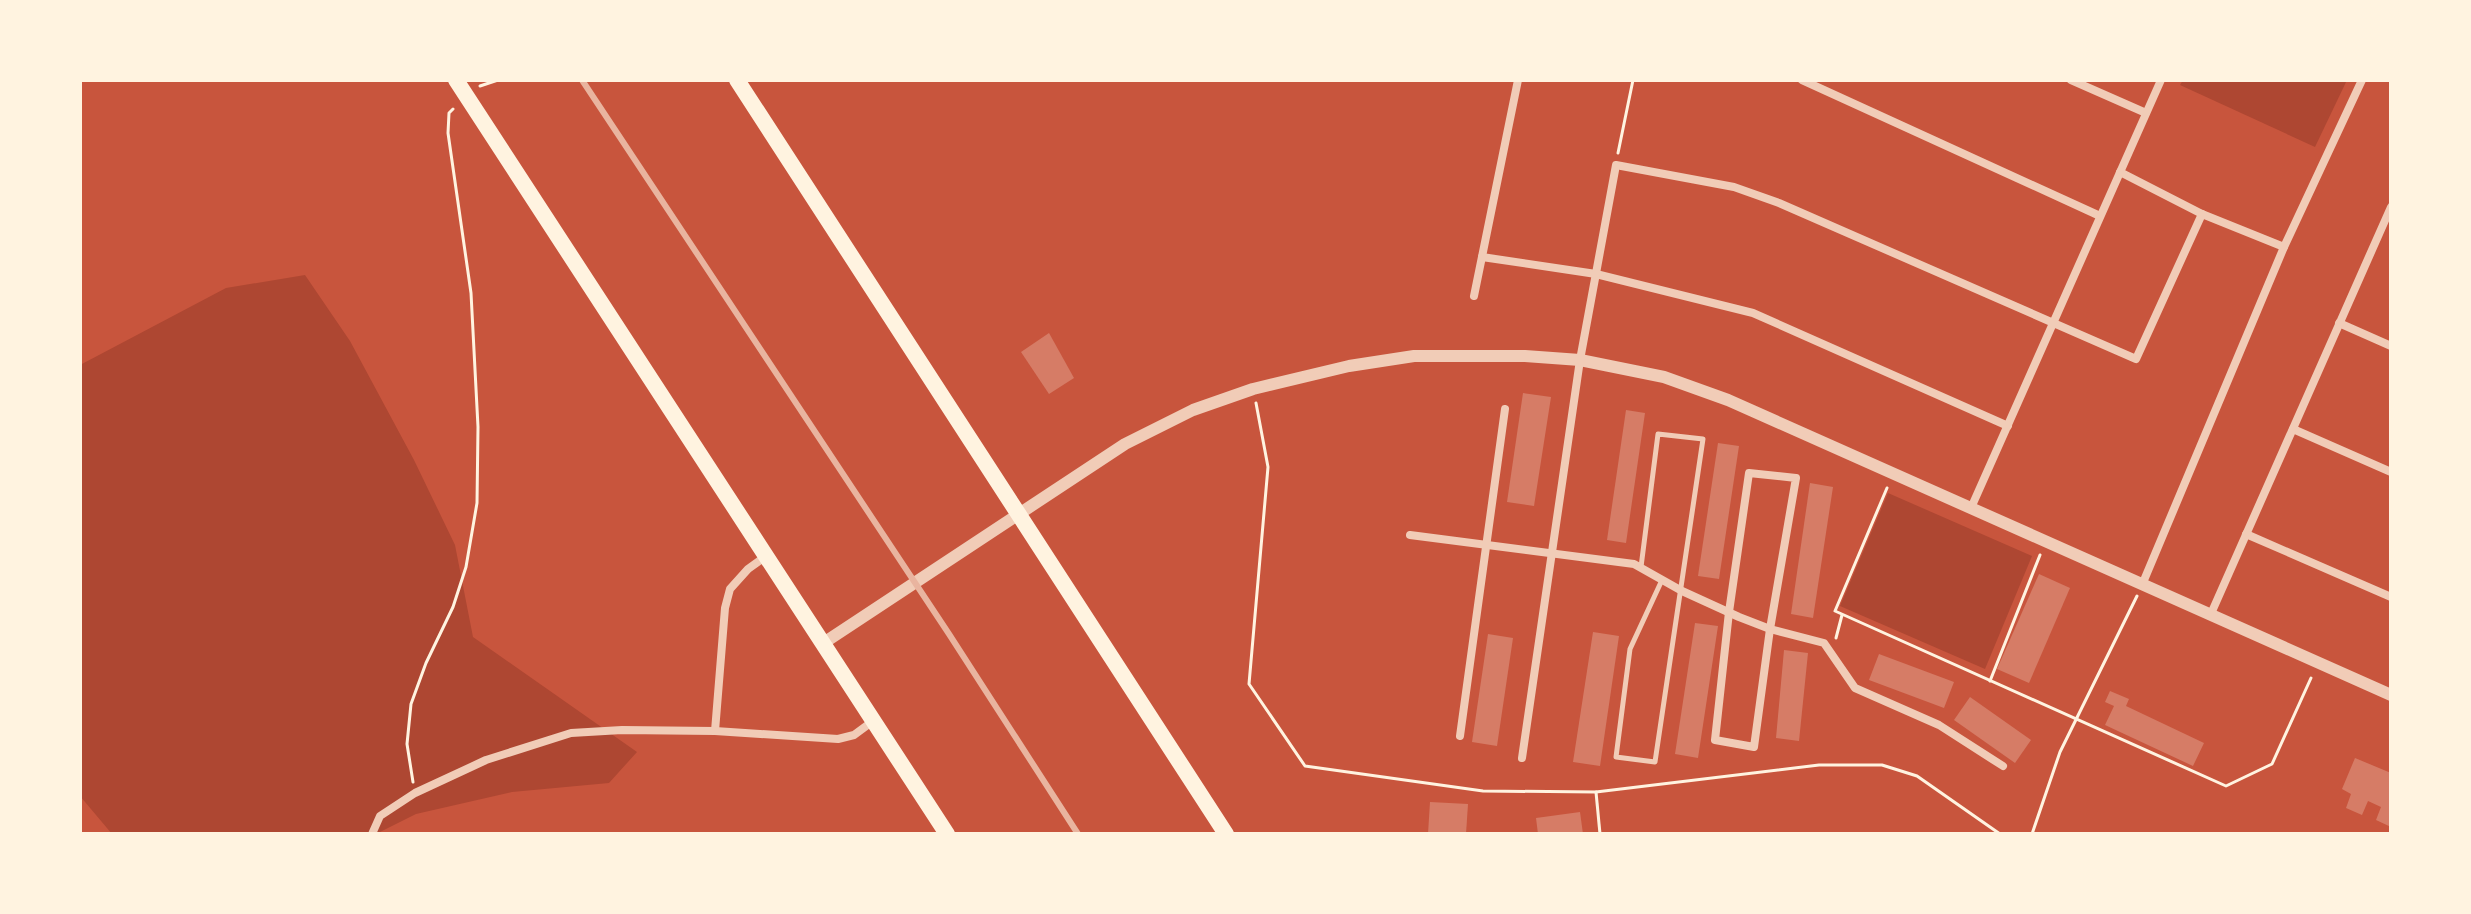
<svg xmlns="http://www.w3.org/2000/svg" width="2471" height="914" viewBox="0 0 2471 914" font-family="'Fira Sans',sans-serif">
  <style>
    .green { fill: #ae4732 }
    .building { fill: #d67c66 }
    .lines { fill: none; stroke-linecap: round; stroke-linejoin: round }
    .path { stroke: #fff3e0; stroke-width: 3 }
    .service { stroke: #f1ccb7; stroke-width: 5 }
    .minor { stroke: #f1ccb7; stroke-width: 8 }
    .tertiary { stroke: #f1ccb7; stroke-width: 12 }
    .trunk { stroke: #fff3e0; stroke-width: 16 }
    .rail { stroke: #e9b49f; stroke-width: 6 }
  </style>
  <rect width="100%" height="100%" fill="#c8553d"/>
  <g class="green">
    <path d="M2183 80H2347L2315 147 2180 85Z"/>
    <path d="M305 275 350 341 414 460 455 545 473 637 637 752 609 783 512 792 416 814 376 834H112L80 796V365L226 288Z"/>
    <path d="M1888 493 2032 556 1985 669 1840 606Z"/>
  </g>
  <g class="building">
    <path d="M1049 333 1074 378 1049 394 1021 352Z"/>
    <path d="M1523 393 1551 397 1534 506 1507 502Z"/>
    <path d="M1626 410 1645 413 1626 543 1607 540Z"/>
    <path d="M1718 443 1739 446 1719 579 1698 576Z"/>
    <path d="M1810 483 1833 487 1813 618 1791 614Z"/>
    <path d="M2039 574 2070 588 2029 683 1997 669Z"/>
    <path d="M1695 623 1718 626 1698 758 1675 754Z"/>
    <path d="M1593 632 1619 636 1600 766 1573 762Z"/>
    <path d="M1488 634 1513 638 1497 746 1472 742Z"/>
    <path d="M1784 650 1808 653 1799 741 1776 738Z"/>
    <path d="M1879 654 1954 682 1944 708 1869 680Z"/>
    <path d="M2110 691 2129 699 2126 706 2204 743 2193 766 2105 725 2114 706 2105 702Z"/>
    <path d="M1970 697 2031 740 2015 763 1954 720Z"/>
    <path d="M2355 758 2391 773V827L2376 820 2381 807 2368 801 2362 815 2346 808 2351 794 2342 789Z"/>
    <path d="M1430 802 1468 804 1466 834H1428Z"/>
    <path d="M1580 812 1583 834H1538L1536 818Z"/>
  </g>
  <g class="lines">
    <g class="path">
      <path d="M480 86 498 80"/>
      <path d="M1618 153 1633 80"/>
      <path d="M1256 403 1268 467 1249 684 1305 766 1483 791 1596 792 1819 765H1882L1917 776 2000 834"/>
      <path d="M1887 488 1835 611 2226 786 2272 764 2311 678"/>
      <path d="M1836 638 1842 615"/>
      <path d="M1990 681 2040 555"/>
      <path d="M413 782 407 744 411 704 426 663 453 607 466 567 477 503 478 427 471 293 448 133 449 113 453 109"/>
      <path d="M1596 792 1600 834"/>
      <path d="M2032 834 2060 752 2137 596"/>
    </g>
    <path class="service" d="M1641 567 1658 434 1703 439 1655 762 1616 757 1630 649 1662 580"/>
    <g class="minor">
      <path d="M1802 80 2100 216"/>
      <path d="M2071 80 2146 113"/>
      <path d="M2120 172 2202 214 2284 247"/>
      <path d="M1482 257 1596 274 1753 313 2008 426"/>
      <path d="M1474 296 1518 80"/>
      <path d="M2339 323 2391 346"/>
      <path d="M2293 429 2391 472"/>
      <path d="M1749 473 1796 478 1770 629 1754 747 1715 740 1729 612Z"/>
      <path d="M1971 508 2161 80"/>
      <path d="M2246 534 2391 597"/>
      <path d="M1410 535 1634 564 1682 591 1739 617 1770 629 1824 643 1855 688 1939 725 2003 766"/>
      <path d="M2142 585 2284 247 2362 80"/>
      <path d="M2210 616 2391 207"/>
      <path d="M715 731 725 608 730 589 748 569 766 556"/>
      <path d="M1460 736 1505 409"/>
      <path d="M1522 758 1580 360 1616 165 1734 187 1779 203 2136 359 2202 214"/>
      <path d="M372 834 380 816 415 793 486 760 571 733 622 730 715 731 838 739 854 735 873 721"/>
    </g>
    <path class="tertiary" d="M822 644 1125 444 1193 410 1253 389 1349 366 1414 356H1525L1580 360 1664 377 1728 400 2391 695"/>
    <g class="trunk">
      <path d="M456 80 947 834"/>
      <path d="M737 80 1226 834"/>
    </g>
    <path class="rail" d="M582 80 949 634 1078 834"/>
  </g>
  <rect width="2471" height="914" fill="none" stroke="#fff3e0" stroke-width="164"/>
</svg>
